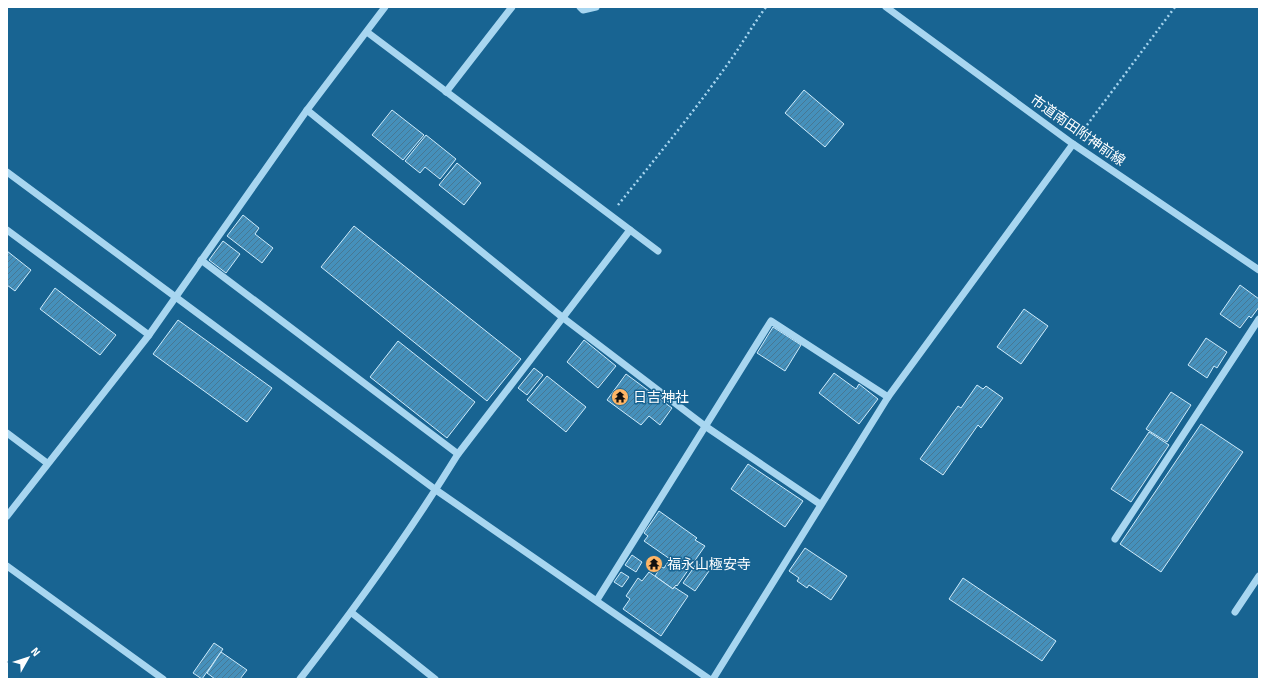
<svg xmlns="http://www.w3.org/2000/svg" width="1266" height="686" viewBox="0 0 1266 686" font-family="Signika,'Noto Sans JP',sans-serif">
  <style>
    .building { fill: url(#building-hatch); stroke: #ceebfb }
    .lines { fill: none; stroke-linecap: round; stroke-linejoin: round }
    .path { stroke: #a8d6f0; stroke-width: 2.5; stroke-dasharray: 2 3; stroke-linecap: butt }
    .minor { stroke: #a8d6f0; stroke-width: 7 }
    .labels { text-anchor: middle; stroke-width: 3; stroke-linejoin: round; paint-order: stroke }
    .street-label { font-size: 14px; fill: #fff; stroke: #186492 }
    .poi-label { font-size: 14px; fill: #fff; stroke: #186492; text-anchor: start }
  </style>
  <defs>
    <pattern id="building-hatch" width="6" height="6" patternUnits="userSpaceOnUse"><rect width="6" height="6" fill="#4590bb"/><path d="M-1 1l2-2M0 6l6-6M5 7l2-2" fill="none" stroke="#477894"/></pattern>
  </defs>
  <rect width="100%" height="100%" fill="#186492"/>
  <g class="building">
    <path d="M804 90 844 124 825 147 785 113Z"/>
    <path d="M392 110 424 135 403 160 372 135Z"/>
    <path d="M426 135 456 159 440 179 425 167 420 173 405 161Z"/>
    <path d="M457 163 481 183 464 205 439 185Z"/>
    <path d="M243 215 259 228 255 234 273 248 262 263 227 236Z"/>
    <path d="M354 226 521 359 487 401 321 267Z"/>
    <path d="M223 241 240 254 226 273 209 260Z"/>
    <path d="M7 251 31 270 15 291 7 285Z"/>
    <path d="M1240 285 1259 299V307L1251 318 1249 316 1240 328 1220 314Z"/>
    <path d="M55 288 116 335 100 355 40 309Z"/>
    <path d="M1024 309 1048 326 1021 364 997 347Z"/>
    <path d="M178 320 272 388 247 422 153 354Z"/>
    <path d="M773 327 801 345 785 371 757 353Z"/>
    <path d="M1206 338 1227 352 1217 368 1214 366 1207 378 1188 365Z"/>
    <path d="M584 340 616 366 598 388 567 362Z"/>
    <path d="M398 341 475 402 447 438 370 377Z"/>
    <path d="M534 368 543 375 527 395 518 388Z"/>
    <path d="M834 373 856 389 859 384 878 399 859 424 819 393Z"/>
    <path d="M626 374 672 408 660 425 649 416 641 425 607 400Z"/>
    <path d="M547 376 586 407 566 432 527 400Z"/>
    <path d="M977 385 983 389 986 386 1003 398 981 428 978 425 943 475 920 459 958 406 961 408Z"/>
    <path d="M1171 392 1191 405 1167 442 1146 429Z"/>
    <path d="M1201 424 1243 452 1161 572 1120 544Z"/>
    <path d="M1149 432 1169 445 1131 502 1111 489Z"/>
    <path d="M748 464 803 501 785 527 731 489Z"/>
    <path d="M659 511 697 538 695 540 705 546 677 586 676 585 673 589 655 576 661 567 664 568 670 559 644 541 648 536 644 533Z"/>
    <path d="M805 548 847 576 831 600 809 585 807 588 797 581 799 578 789 571Z"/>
    <path d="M632 555 642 562 636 572 625 565Z"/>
    <path d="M697 563 709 571 695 591 683 583Z"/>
    <path d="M621 572 629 577 622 587 614 582Z"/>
    <path d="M649 572 673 589 674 587 688 596 661 636 623 609 630 599 626 596 638 578 642 581Z"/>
    <path d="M963 578 1056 641 1042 661 949 599Z"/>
    <path d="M214 643 223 649 202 679 193 673Z"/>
    <path d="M221 652 247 670 240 679H215L207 673Z"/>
  </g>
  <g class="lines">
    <g class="path">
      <path d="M1081 133 1175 7"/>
      <path d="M618 205C655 159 693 113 727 65 741 46 752 26 766 7"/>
    </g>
    <g class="minor">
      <path d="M580 7 583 10 596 7"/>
      <path d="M886 7 1073 144 1259 270"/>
      <path d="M367 32 658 251"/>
      <path d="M446 92 512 7"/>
      <path d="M307 110 562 317 705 426 820 504"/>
      <path d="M7 172 436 490 709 679"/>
      <path d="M7 230 149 335"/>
      <path d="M201 260 458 454"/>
      <path d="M7 433 47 463"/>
      <path d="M7 516 149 335 307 110 385 7"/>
      <path d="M1115 539 1259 319"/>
      <path d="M7 566 163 679"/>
      <path d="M597 600 771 321 888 397"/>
      <path d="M1235 612 1259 576"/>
      <path d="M352 613 435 679"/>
      <path d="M300 679C356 607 410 532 458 454L630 230"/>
      <path d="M713 679 888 397 1073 144"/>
    </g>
  </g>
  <defs>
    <g id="temple-disc" transform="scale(0.9)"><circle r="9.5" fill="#ffb666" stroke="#186492"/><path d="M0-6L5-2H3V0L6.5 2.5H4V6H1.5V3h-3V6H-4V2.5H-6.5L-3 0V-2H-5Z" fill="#111"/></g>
  </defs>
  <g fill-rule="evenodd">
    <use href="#temple-disc" x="620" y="397"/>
    <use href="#temple-disc" x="654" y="564"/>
  </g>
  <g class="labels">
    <g class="street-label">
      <text transform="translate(1078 130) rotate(35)" y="5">市道南田附神前線</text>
    </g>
    <g class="poi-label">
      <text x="633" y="402">日吉神社</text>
      <text x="667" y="569">福永山極安寺</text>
    </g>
  </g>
  <rect width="1266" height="686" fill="none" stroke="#ffffff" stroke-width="16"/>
  <g transform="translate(28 658) rotate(51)" stroke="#186492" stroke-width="3" paint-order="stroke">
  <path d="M0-3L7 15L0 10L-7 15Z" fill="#ffffff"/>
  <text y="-6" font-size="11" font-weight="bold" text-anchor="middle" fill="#ffffff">N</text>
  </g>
</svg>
